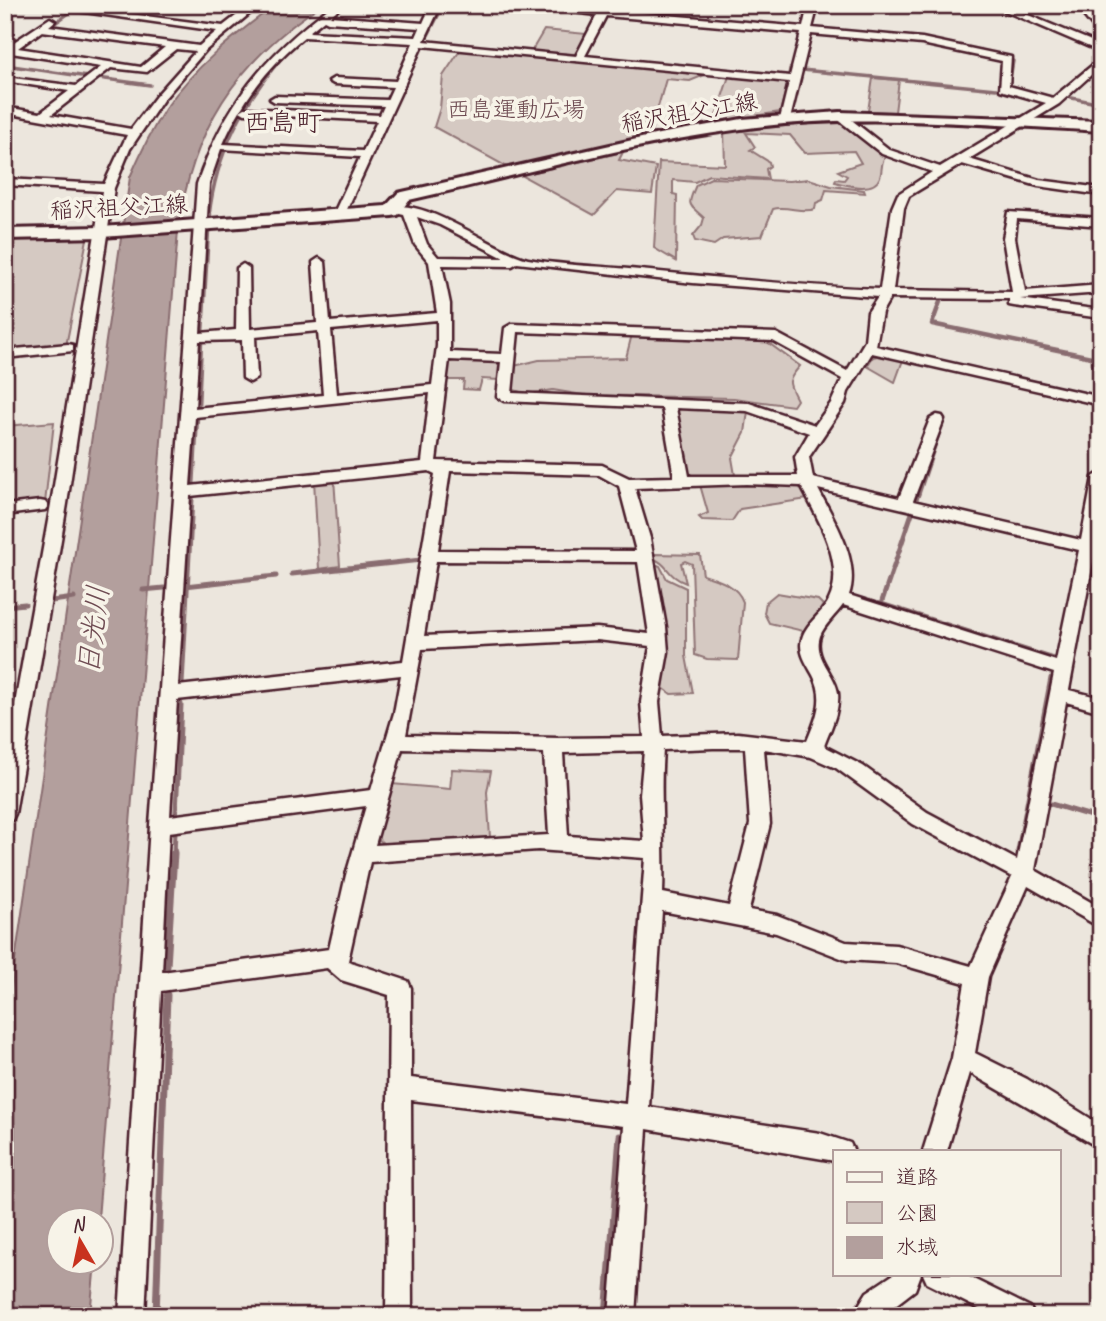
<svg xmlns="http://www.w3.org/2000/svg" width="1106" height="1321" viewBox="0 0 1106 1321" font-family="Caveat,'Klee One',sans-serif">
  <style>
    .green { fill: #d5c9c2; stroke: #907476; stroke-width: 2 }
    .water { fill: #b39f9d; stroke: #896c6f; stroke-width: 2 }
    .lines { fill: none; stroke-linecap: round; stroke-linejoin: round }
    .stream-far3 { stroke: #896c6f; stroke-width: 3.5 }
    .stream-far2 { stroke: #896c6f; stroke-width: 4.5 }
    .stream-far1 { stroke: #896c6f; stroke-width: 5 }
    .stream { stroke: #896c6f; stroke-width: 7 }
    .minor-casing { stroke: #4a1f2b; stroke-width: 5 }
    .secondary-casing { stroke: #4a1f2b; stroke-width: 6 }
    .minor { fill: #f7f3e8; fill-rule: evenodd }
    .secondary { fill: #f7f3e8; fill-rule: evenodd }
    .rail { stroke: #4a1f2b; stroke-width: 3.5; stroke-dasharray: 6 3.5; stroke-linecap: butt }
    .labels { text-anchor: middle; stroke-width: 7; stroke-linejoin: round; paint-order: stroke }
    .far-park-label { font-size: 23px; fill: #6d4a51; stroke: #f7f3e8 }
    .far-street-label { font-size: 23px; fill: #4a1f2b; stroke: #f7f3e8 }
    .far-quarter-label { font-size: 26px; fill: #4a1f2b; stroke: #f7f3e8 }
    .water-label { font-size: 30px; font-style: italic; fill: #6f4c53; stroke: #f7f3e8 }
  </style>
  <rect width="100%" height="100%" fill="#ece6dd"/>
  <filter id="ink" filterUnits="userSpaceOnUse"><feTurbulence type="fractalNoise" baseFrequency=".0143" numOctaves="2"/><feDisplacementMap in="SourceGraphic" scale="14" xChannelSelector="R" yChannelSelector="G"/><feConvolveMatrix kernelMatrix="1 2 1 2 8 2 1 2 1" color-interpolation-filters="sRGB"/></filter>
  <g filter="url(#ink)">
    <g class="green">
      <path d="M544 30 587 34 575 54 531 52Z"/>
      <path d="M461 49 707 74 690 81 666 79 650 135 507 167 434 127 440 108 443 76Z"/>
      <path d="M729 76 788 82 780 112 714 122Z"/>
      <path d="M873 78 899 80 895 112 868 111Z"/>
      <path d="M835 122 841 123 886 155C880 163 883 169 880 177 874 194 847 185 835 182L836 179 844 180 847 176 838 171 861 163 854 151 805 153 790 135 746 133 755 147 750 150 769 162 770 166 766 169 768 179 709 175 695 182 673 180V194L677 195 676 261 654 248 659 162 725 165 724 131Z"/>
      <path d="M623 152 619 160 656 167 652 194 617 191 594 215 521 175Z"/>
      <path d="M711 178 789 181 809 179 831 186 864 190 865 193 826 190 823 200 816 203 815 209C802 214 787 205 773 209L762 236 723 239 714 245 695 241 693 236 702 225 704 218C689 204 686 207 696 185Z"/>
      <path d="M5 238 87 239 66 346 5 352Z"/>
      <path d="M632 334 763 339 800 366C785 383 789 383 797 400L793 406 734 398 583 395 553 390 527 394 511 389 514 366 539 360 626 358Z"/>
      <path d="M881 355 903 360 895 382 867 366 873 357Z"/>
      <path d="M454 360 495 361 500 365 499 380 482 379 479 390 463 389 464 380H446L448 363Z"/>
      <path d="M680 408 748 411 745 433 732 458 735 475 694 476 686 472 675 411Z"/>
      <path d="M54 422 45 503 5 507V426Z"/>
      <path d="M334 478 340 566 319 569 314 480Z"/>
      <path d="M792 484 803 488 808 499 740 509 732 521 702 520 699 517 708 513 700 485Z"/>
      <path d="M654 554 700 555 703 575C719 580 737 585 743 602L738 660 707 659 695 655 692 564 685 561 681 563 686 583C666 576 669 564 654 559Z"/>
      <path d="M655 564 660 566 667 579 686 588V656L693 693 671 694 663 688 668 637Z"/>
      <path d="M777 593 818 600 823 605 811 624 803 631 769 623 764 613 766 602Z"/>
      <path d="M452 769 491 771 487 792 490 837 384 844 376 837 392 784 450 789Z"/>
    </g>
    <path class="water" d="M275 5H321C235 63 192 129 178 231L98 1219 60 1220V1262H95L90 1316H5V1029L130 177C140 154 151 131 165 109 194 67 236 34 275 5Z"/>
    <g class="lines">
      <g class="stream-far3">
        <path d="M52 25 69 13"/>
        <path d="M426 39 441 10"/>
        <path d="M22 45 42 31"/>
        <path d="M5 57 9 54"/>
        <path d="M5 65 88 77"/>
        <path d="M802 70 996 89"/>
        <path d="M789 75 790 69"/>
        <path d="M98 78 150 85"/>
        <path d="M1012 87 1009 85 1013 61"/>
        <path d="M1072 98 1101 104"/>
        <path d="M209 216C216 153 243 102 284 55"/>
      </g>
      <g class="stream-far2">
        <path d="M210 214 209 220H214"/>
        <path d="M941 299 932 324 1101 359"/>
        <path d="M202 334 208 231"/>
        <path d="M198 407 201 343"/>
        <path d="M193 487 197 417"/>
        <path d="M918 495 939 432"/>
      </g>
      <g class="stream-far1">
        <path d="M916 500 918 493"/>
        <path d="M913 510 881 604 1054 659"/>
        <path d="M292 574 421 560"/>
        <path d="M185 586 276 576"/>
        <path d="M143 590 164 588"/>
        <path d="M52 601 74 598"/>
        <path d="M5 606 25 604"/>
        <path d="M182 684 192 498"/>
        <path d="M1051 804 1101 819"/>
        <path d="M176 813 181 704"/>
        <path d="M1018 851 1051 678"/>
        <path d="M174 855 175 831"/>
      </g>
      <g class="stream">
        <path d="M167 966 174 853"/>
        <path d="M156 1316 167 995"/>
        <path d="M606 1316 620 1136"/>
      </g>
      <g class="minor-casing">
        <g id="minor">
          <path d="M250 5H260L206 50 163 100 130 149 114 188 67 504 15 814 12 820 5 822V759L51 504 102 191 5 185V179L104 184 127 135 5 113V107L40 113 69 91 11 82 5 85V77L76 86 101 67 11 53 5 56V48L50 18 55 21 49 26 199 46 217 31 63 9 68 6 223 26ZM42 31 165 47 141 67 18 48ZM176 49 196 51 156 96 131 129 51 115 111 68 147 72Z"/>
          <path d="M333 5H343L330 16 423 23 431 5H441L424 41 576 56 597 15 515 5 600 9 602 5H611L609 10 803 27 808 5H818L812 28 922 38 1011 57 1009 86 1053 98 1101 58V66L1059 104 969 159 1039 180 1101 188V195L1038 186 962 164 909 196 904 208 893 290 1012 292 1003 238 1008 212 1101 218V226L1017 219 1015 238 1025 291 1101 285V293L1020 299 1101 310V318L1014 306 1009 305V299L890 298 882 312 876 346 1101 397V405L872 353 848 392 845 403 809 457 813 478 899 498 930 419 937 415 942 416 944 419 913 501 1081 540 1093 477 1101 472V519L1069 690 1101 698V712L1066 702 1035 870 1101 908V928L1028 886 988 977 975 1053 1027 1079 1101 1125V1149L970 1073 947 1151H923L952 1058 965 983 896 963 846 960 776 933 662 911 649 1107 820 1133 850 1143 854 1151H835V1161L647 1129 635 1316H609L624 1126 411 1100 412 1316H386L389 995 341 980 327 968 161 991 145 1316H119L150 825 197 184C225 103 264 56 333 5ZM606 16 801 33 790 76 585 56ZM324 20 328 22 420 28 416 37 309 32ZM811 34 922 44 1002 61 1000 90 1046 103 940 167 890 150 844 114H836V118L882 154 932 172 898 194 892 208 880 289C800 286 720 278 640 270 603 266 564 266 528 259 495 252 414 189 386 211L404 215 415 245 429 262 437 313 330 322 325 262 319 258 313 262 317 323 250 329 249 268 243 264 237 268 236 330 200 333 209 184 221 149 360 157 333 215 343 218 422 46 789 82 780 119 785 122 790 119ZM304 37 413 43 396 81 334 78 329 81 334 84 393 87 387 100 275 96 270 99 275 102 384 106 380 115 245 108 240 111 245 114 377 121 363 151 223 144C241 102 268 66 304 37ZM417 217 440 225 504 258 438 257 427 244ZM517 263 693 283 878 297 868 312 865 341 847 371 776 333 512 324 505 328 502 354 450 352V304L442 265 512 266ZM437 320V346L432 385 337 394 331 330ZM318 331 323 395 195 408 199 341 242 340 243 378 250 382 257 378 255 337ZM518 332 773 341 842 379 831 403 815 425 749 403 512 393ZM449 360 501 362 497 397 504 401 662 408 674 477 629 478 602 465 436 461ZM430 393 422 462 190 486 195 417ZM676 408 747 411 809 433 795 457 798 476H689ZM429 471 435 474 403 661 178 686 190 496ZM450 471 599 475 619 486 636 551 438 550ZM746 484 801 486C818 519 846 565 829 600 821 616 802 625 801 645 801 656 808 666 813 675 826 698 816 719 807 741L738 733 662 736 659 702 668 652 666 627 650 538 635 488ZM818 489 1079 550 1056 661 849 595C861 561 833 518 818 489ZM436 561 638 562 649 634 597 628 424 636ZM843 605 1054 673 1017 860 927 812 863 766 824 746C830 730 840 711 838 693 835 673 813 658 820 636 824 625 836 615 843 605ZM597 640 650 646 641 702 644 737 558 738 406 735 422 649ZM401 675 394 713 371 790 170 816 177 700ZM713 748H745L750 824 729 906 663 893C665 844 659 799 663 750ZM402 749 544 753 549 835 375 845ZM764 749 811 757 836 768 913 824 1012 877 971 966 896 945 846 942 777 915 749 910 770 824ZM644 751 640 794 644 841 568 836 563 753ZM366 806 346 875 329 949 162 972 169 832ZM538 850 645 858 626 1104 411 1078V988L408 981 348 961 370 862Z"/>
          <path d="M991 5H1004L1101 45V52Z"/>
          <path d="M1075 5H1084L1101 27V37Z"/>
          <path d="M5 7 9 8V12L5 13Z"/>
          <path d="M68 344 73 345V351L5 358V350Z"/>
          <path d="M40 501 45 502 48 506 45 510 5 515V505Z"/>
          <path d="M894 1274H921L915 1290 881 1316H852L867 1292Z"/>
          <path d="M923 1274H963L1030 1307 1034 1316H993L927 1283Z"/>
        </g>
      </g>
      <g class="secondary-casing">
        <path id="secondary" d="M840 112 1101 121V131C981 125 860 112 741 129 630 144 519 175 409 200L398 215 392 216 102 237 5 239V229L102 227 386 206 398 193 659 134 742 119Z"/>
      </g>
      <use href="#minor" class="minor"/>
      <use href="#secondary" class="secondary"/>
      <path class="rail" d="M5 17 15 5"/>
    </g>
  </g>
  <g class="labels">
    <g class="far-park-label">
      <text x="516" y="117">西島運動広場</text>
    </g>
    <g class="far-street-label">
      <text transform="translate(689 112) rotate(-10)" y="8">稲沢祖父江線</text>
      <text transform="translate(119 207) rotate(-3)" y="8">稲沢祖父江線</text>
    </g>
    <g class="far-quarter-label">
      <text x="283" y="131">西島町</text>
    </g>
    <g class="water-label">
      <text transform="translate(93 630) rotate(-83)" y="10">日光川</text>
    </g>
  </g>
  <rect width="1106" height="1321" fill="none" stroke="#f7f3e8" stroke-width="28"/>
  <rect x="14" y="14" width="1078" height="1293" fill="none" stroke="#4a1f2b" stroke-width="2.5" filter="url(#ink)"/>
  <rect x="833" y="1150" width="228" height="126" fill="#f7f3e8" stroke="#b29e9c" stroke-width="2"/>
  <rect x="847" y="1172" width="35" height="10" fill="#f7f3e8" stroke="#b29e9c" stroke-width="2"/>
  <text x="896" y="1184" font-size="21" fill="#4a1f2b">道路</text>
  <rect x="847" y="1202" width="35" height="21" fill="#d5c9c2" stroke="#b29e9c" stroke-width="2"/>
  <text x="896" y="1220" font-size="21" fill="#4a1f2b">公園</text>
  <rect x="847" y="1237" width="35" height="21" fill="#b39f9d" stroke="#b29e9c" stroke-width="2"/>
  <text x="896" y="1254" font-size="21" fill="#4a1f2b">水域</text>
  <g transform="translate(80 1241) rotate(351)"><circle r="33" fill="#f7f3e8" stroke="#b29e9c" stroke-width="2"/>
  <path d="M0-5L12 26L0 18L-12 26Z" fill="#c8321e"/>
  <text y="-10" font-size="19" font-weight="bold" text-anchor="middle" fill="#4a1f2b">N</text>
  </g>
</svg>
